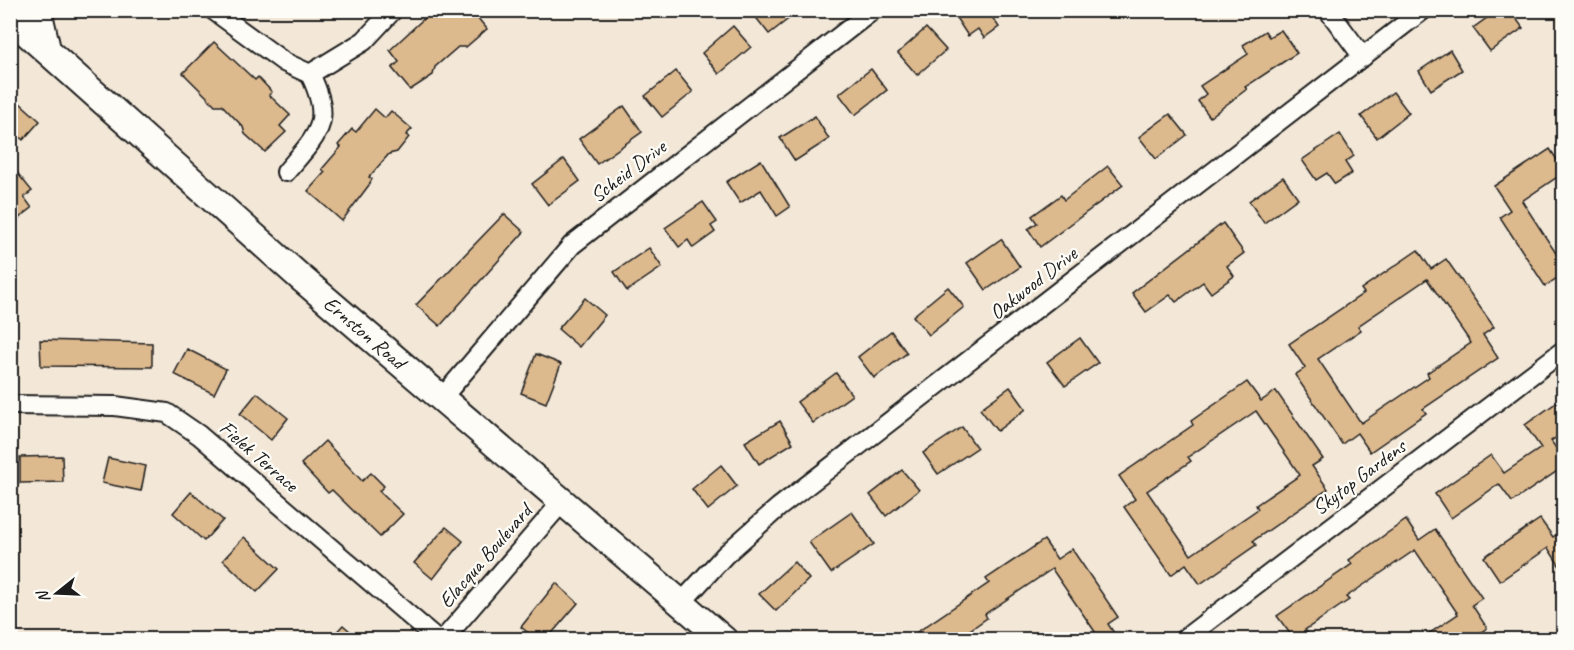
<svg xmlns="http://www.w3.org/2000/svg" width="1574" height="650" viewBox="0 0 1574 650" font-family="Caveat,sans-serif">
  <style>
    .building { fill: #ddb98e; stroke: #1c1c1c; stroke-width: 1.5; fill-rule: evenodd }
    .lines { fill: none; stroke-linecap: round; stroke-linejoin: round }
    .street-casing { stroke: #1c1c1c; stroke-width: 22 }
    .secondary-casing { stroke: #1c1c1c; stroke-width: 30 }
    .street { stroke: #fdfcf7; stroke-width: 18 }
    .secondary { stroke: #fdfcf7; stroke-width: 26 }
    .labels { text-anchor: middle; stroke-width: 4.5; stroke-linejoin: round; paint-order: stroke }
    .street-label { font-size: 21px; fill: #1c1c1c; stroke: #fdfcf7 }
  </style>
  <rect width="100%" height="100%" fill="#f3e8d8"/>
  <filter id="ink" filterUnits="userSpaceOnUse"><feTurbulence type="fractalNoise" baseFrequency=".0167" numOctaves="2"/><feDisplacementMap in="SourceGraphic" scale="12" xChannelSelector="R" yChannelSelector="G"/><feConvolveMatrix kernelMatrix="1 2 1 2 8 2 1 2 1" color-interpolation-filters="sRGB"/></filter>
  <g filter="url(#ink)">
    <g class="building">
      <path d="M433 10H471L487 29 466 47H458L435 67 433 75 410 90 392 68 399 62 390 50Z"/>
      <path d="M750 10H800L769 34Z"/>
      <path d="M951 10H987L999 27 984 38 978 29 968 36Z"/>
      <path d="M1498 10H1510L1523 28 1490 51 1473 28Z"/>
      <path d="M733 26 751 47 719 74 702 53Z"/>
      <path d="M926 28 946 50 917 75 898 53Z"/>
      <path d="M1281 30 1297 53 1245 87 1247 89 1210 117 1198 101 1206 94 1200 86 1248 54 1243 45 1265 31 1269 37Z"/>
      <path d="M214 42 255 80 258 77 272 92 269 95 290 115 280 126 286 132 265 152 245 134 243 127 222 105H215L183 73Z"/>
      <path d="M1450 50 1462 70 1431 90 1419 71Z"/>
      <path d="M871 69 887 90 855 115 839 94Z"/>
      <path d="M676 71 693 92 662 117 645 96Z"/>
      <path d="M1393 92 1409 113 1377 138 1361 116Z"/>
      <path d="M10 94 40 121 23 140 10 128Z"/>
      <path d="M624 106 642 132 597 164 579 139Z"/>
      <path d="M375 109 385 118 391 111 412 129 406 135 409 137 397 152 389 154 369 177 372 179 369 185 342 221 308 191 325 172 322 169 341 147 338 145 352 129 356 132Z"/>
      <path d="M1170 114 1187 135 1156 159 1139 137Z"/>
      <path d="M815 116 829 139 795 161 780 138Z"/>
      <path d="M1340 134 1354 156 1345 162 1352 173 1335 184 1327 173 1316 180 1302 160Z"/>
      <path d="M1550 149 1563 169V173L1522 201 1563 264V274L1545 286 1500 217 1510 210 1494 186Z"/>
      <path d="M564 159 580 181 548 205 532 184Z"/>
      <path d="M761 160 790 207 777 216 761 190 740 203 726 182Z"/>
      <path d="M10 164 32 191 24 197 32 208 10 225Z"/>
      <path d="M1108 166 1123 185 1040 247 1028 229 1037 223 1032 216 1061 195 1064 200Z"/>
      <path d="M1283 177 1298 198 1264 223 1249 201Z"/>
      <path d="M703 202 717 222 711 226 715 232 693 248 688 240 679 247 665 228Z"/>
      <path d="M504 214 524 232 440 326 416 305Z"/>
      <path d="M1223 223 1244 253 1227 266 1234 276 1211 293 1203 282 1176 302 1170 295 1146 312 1132 293Z"/>
      <path d="M1001 239 1020 267 986 290 967 263Z"/>
      <path d="M649 248 662 267 627 291 614 272Z"/>
      <path d="M1418 250 1431 269 1446 259 1494 327 1483 335 1498 358 1423 409 1426 413 1370 452 1357 433 1342 444 1295 375 1305 368 1289 344 1364 293 1361 289ZM1427 279 1471 343 1427 373 1429 377 1361 423 1318 359 1361 330 1358 326Z"/>
      <path d="M948 287 964 307 929 335 913 316Z"/>
      <path d="M585 298 605 315 579 347 558 329Z"/>
      <path d="M891 331 907 353 874 378 858 357Z"/>
      <path d="M1080 338 1098 363 1065 386 1047 362Z"/>
      <path d="M40 340 152 343V367L41 366Z"/>
      <path d="M187 349 226 369 214 394 174 374Z"/>
      <path d="M536 354 561 364 546 403 521 393Z"/>
      <path d="M836 373 852 395 813 423 797 402Z"/>
      <path d="M1247 382 1261 401 1276 391 1323 459 1312 466 1328 489 1253 541 1256 545 1200 584 1186 564 1171 575 1124 507 1135 499 1119 476 1193 425 1191 421ZM1256 411 1300 475 1256 505 1258 509 1191 555 1147 491 1191 461 1188 457Z"/>
      <path d="M1010 387 1026 409 997 431 980 409Z"/>
      <path d="M257 393 288 418 271 440 240 414Z"/>
      <path d="M1563 398V433L1551 441 1563 458V467L1512 502 1499 484 1451 518 1435 494 1491 455 1504 473 1541 448 1525 425Z"/>
      <path d="M780 421 793 443 759 464 745 442Z"/>
      <path d="M962 427 977 448 938 474 923 453Z"/>
      <path d="M325 441 362 481 371 473 384 486 379 491 403 514 380 537 332 490 328 493 301 464Z"/>
      <path d="M62 456 63 482 20 483V457Z"/>
      <path d="M108 458 146 466 141 491 102 483Z"/>
      <path d="M721 465 737 486 708 510 692 489Z"/>
      <path d="M902 470 919 490 886 516 870 495Z"/>
      <path d="M191 492 223 520 204 541 173 513Z"/>
      <path d="M852 512 874 544 831 573 809 542Z"/>
      <path d="M1540 519 1553 537 1563 530V571L1548 548 1500 581 1484 557Z"/>
      <path d="M1406 520 1419 540 1435 529 1482 598 1472 605 1487 628 1471 639H1421L1458 614 1415 550 1346 597 1349 600 1305 630 1312 639H1294L1277 616 1352 564 1349 560Z"/>
      <path d="M446 527 463 541 433 579 414 563Z"/>
      <path d="M244 537 279 569 257 592 223 560Z"/>
      <path d="M1044 540 1057 559 1072 549 1118 617 1108 624 1118 639H1100L1052 569 985 614 987 618 957 639H907L989 583 986 579Z"/>
      <path d="M794 562 809 579 776 611 759 594Z"/>
      <path d="M556 583 578 603 547 639H536L521 627Z"/>
      <path d="M343 625 359 639H330Z"/>
    </g>
    <g class="lines">
      <g class="street-casing">
        <g id="street">
          <path d="M213 10 284 62 310 74 364 41 393 10"/>
          <path d="M1328 10 1363 57"/>
          <path d="M286 172C318 134 334 123 310 74"/>
          <path d="M441 399 572 245 873 10"/>
          <path d="M10 405 115 406 167 413 199 435 438 640"/>
          <path d="M681 603 725 555 779 507 1423 10"/>
          <path d="M443 640 562 502"/>
          <path d="M1183 640 1564 350"/>
        </g>
      </g>
      <g class="secondary-casing">
        <g id="secondary">
          <path d="M38 10 47 49"/>
          <path id="s1" d="M10 18 301 278 724 640"/>
        </g>
      </g>
      <use href="#street" class="street"/>
      <use href="#secondary" class="secondary"/>
    </g>
  </g>
  <g class="labels">
    <g class="street-label">
      <text transform="translate(628 171) rotate(-37)" y="7">Scheid Drive</text>
      <text transform="translate(1033 283) rotate(-38)" y="7">Oakwood Drive</text>
      <text dy="7" stroke="none"><textPath href="#s1" startOffset="474">Ernston Road</textPath></text>
      <text transform="translate(259 456) rotate(41)" y="7">Fielek Terrace</text>
      <text transform="translate(1359 477) rotate(-37)" y="7">Skytop Gardens</text>
      <text transform="translate(485 556) rotate(-49)" y="7">Elacqua Boulevard</text>
    </g>
  </g>
  <rect width="1574" height="650" fill="none" stroke="#fdfcf7" stroke-width="36"/>
  <rect x="18" y="18" width="1538" height="614" fill="none" stroke="#1c1c1c" stroke-width="2" filter="url(#ink)"/>
  <g transform="translate(57 593) rotate(252)" stroke="#fdfcf7" stroke-width="4.5" paint-order="stroke">
  <path d="M0-4.5L10 22L0 15L-10 22Z" fill="#1c1c1c"/>
  <text y="-9" font-size="16" font-weight="bold" text-anchor="middle" fill="#1c1c1c">N</text>
  </g>
</svg>
